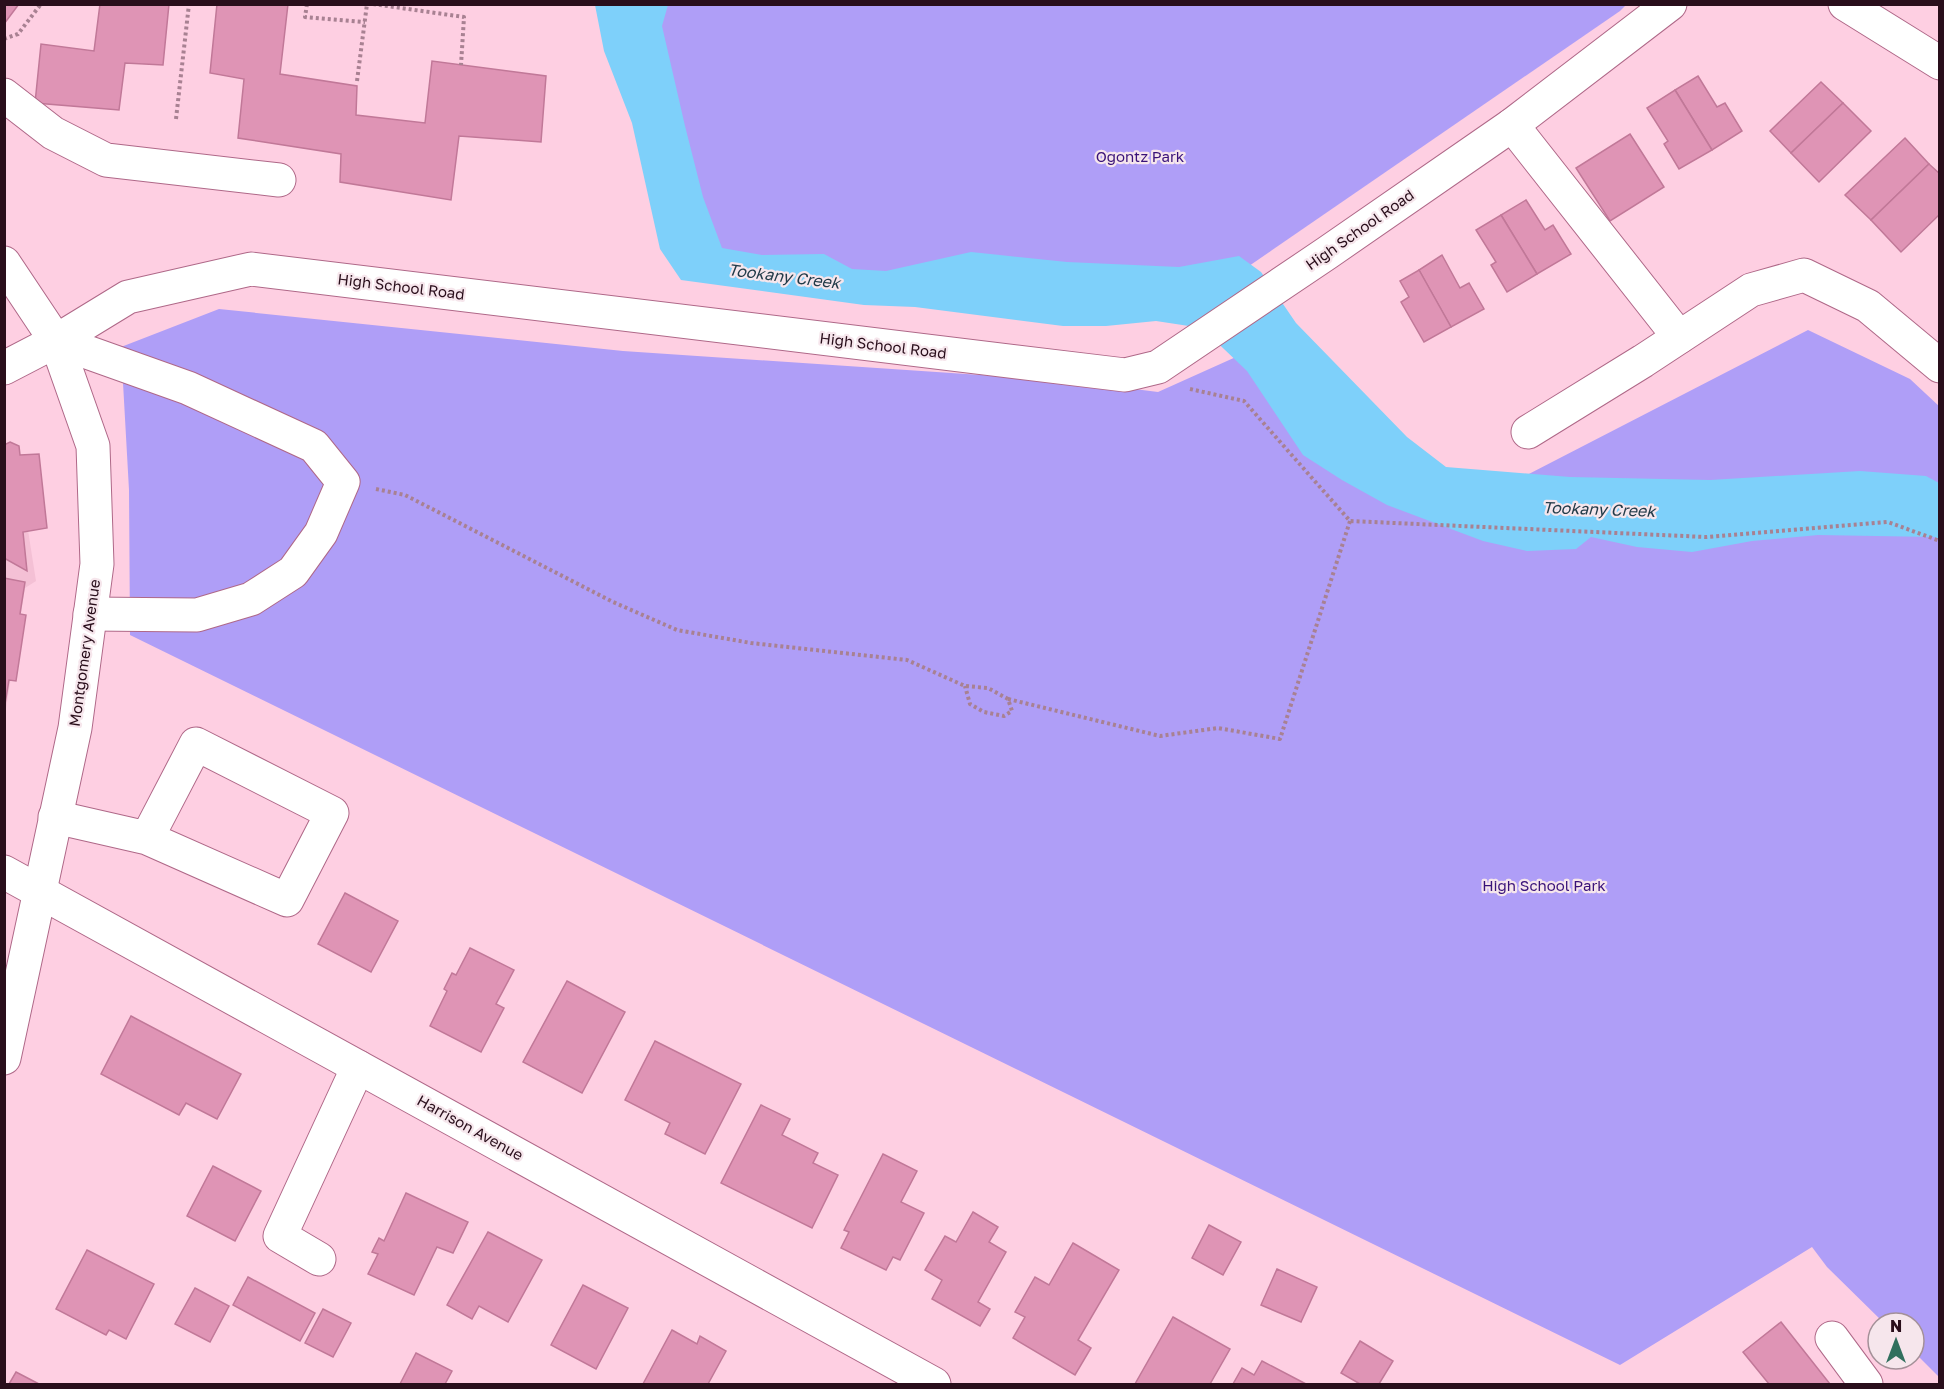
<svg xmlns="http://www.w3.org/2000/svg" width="1944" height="1389" viewBox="0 0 1944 1389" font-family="'Golos Text',sans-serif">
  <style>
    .built { fill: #f4c0d5 }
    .green { fill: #af9ef7 }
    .water { fill: #7ed0fa }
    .building { fill: #df94b5; stroke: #c17898; stroke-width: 1.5 }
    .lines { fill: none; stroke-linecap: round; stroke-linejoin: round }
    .minor-casing { stroke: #af6888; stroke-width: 35 }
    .path { stroke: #a88192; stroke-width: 4; stroke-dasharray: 3 3; stroke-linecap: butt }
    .minor { stroke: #fff; stroke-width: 33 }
    .labels { text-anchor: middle; stroke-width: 4.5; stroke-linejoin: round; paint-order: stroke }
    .park-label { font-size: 15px; fill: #391279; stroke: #f6e6ec }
    .street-label { font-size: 15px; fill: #290e1b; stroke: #f6e6ec }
    .water-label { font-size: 16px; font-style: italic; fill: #223b49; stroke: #f6e6ec }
  </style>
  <rect width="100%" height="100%" fill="#fecfe2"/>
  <path class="built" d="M5 452 16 454 36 581 25 588 5 715Z"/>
  <g class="green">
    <path d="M645 5H1626L1620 11 1169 321 713 275Z"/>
    <path d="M219 309 623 351 1071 381 1158 392 1247 352 1488 495 1808 330 1910 379 1940 407 1939 1377 1914 1352V1323H1884L1827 1267 1812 1247 1620 1365 130 635 129 490 121 347Z"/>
  </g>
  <path class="water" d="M595 5H668L662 26 685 126 703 197 722 248 762 255 824 254 852 269 886 271 971 252 1067 262 1179 267 1239 256 1261 272 1296 323 1407 437 1446 467 1570 477 1710 480 1860 471 1926 476 1939 483V539L1934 537 1818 535 1752 541 1692 552 1637 547 1591 537 1576 549 1527 551 1483 541 1387 505 1342 480 1303 455 1247 371 1202 328 1156 321 1106 326H1063L915 307 864 305 681 280 660 249 632 123 604 51Z"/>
  <g class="building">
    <path d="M4 4H19L4 24Z"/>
    <path d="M100 4H169L163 65 125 63 119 110 35 103 41 44 94 51Z"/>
    <path d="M217 4H288L280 74 357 86 356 115 425 123 432 61 546 76 541 142 459 136 451 200 340 182 341 154 238 138 244 79 210 73Z"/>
    <path d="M1698 76 1717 107 1725 103 1742 131 1712 150 1675 90Z"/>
    <path d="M1821 82 1843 103 1791 153 1770 131Z"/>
    <path d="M1675 90 1712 150 1679 169 1664 144 1668 141 1647 108Z"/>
    <path d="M1843 103 1871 131 1819 182 1791 153Z"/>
    <path d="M1630 134 1664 187 1610 221 1576 168Z"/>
    <path d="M1905 138 1929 164 1871 220 1845 195Z"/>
    <path d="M1929 164 1940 174V214L1901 252 1871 220Z"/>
    <path d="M1526 200 1545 230 1553 225 1571 254 1537 274 1501 215Z"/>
    <path d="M1501 215 1537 274 1507 292 1491 265 1496 262 1476 230Z"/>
    <path d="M1442 255 1460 288 1469 283 1484 309 1451 327 1419 270Z"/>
    <path d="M1419 270 1451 327 1424 342 1401 302 1409 297 1400 281Z"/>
    <path d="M10 442 19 446 20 455 39 454 47 528 23 532 27 571 4 558V445Z"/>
    <path d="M4 578 25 582 20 614 26 615 16 681 9 680 4 710Z"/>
    <path d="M345 893 398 921 371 972 318 944Z"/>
    <path d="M470 948 514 970 496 1004 504 1008 481 1052 430 1026 447 991 444 989 452 973 456 975Z"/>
    <path d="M567 981 625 1012 582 1093 523 1062Z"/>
    <path d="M131 1016 241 1074 217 1119 186 1103 179 1115 101 1074Z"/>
    <path d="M655 1041 741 1084 705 1154 665 1134 670 1123 625 1100Z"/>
    <path d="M761 1105 790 1119 782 1135 818 1153 813 1163 838 1175 812 1228 721 1183Z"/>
    <path d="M883 1154 917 1171 901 1202 924 1213 900 1260 893 1257 886 1270 841 1248 849 1232 844 1230Z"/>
    <path d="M213 1166 261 1191 235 1241 187 1216Z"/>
    <path d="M406 1193 468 1222 453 1253 437 1247 414 1295 368 1274 378 1254 372 1252 379 1238 384 1241Z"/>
    <path d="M973 1212 998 1227 989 1242 1006 1252 978 1302 990 1309 980 1326 932 1299 942 1280 925 1270 945 1236 956 1242Z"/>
    <path d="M1209 1225 1241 1242 1223 1275 1192 1258Z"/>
    <path d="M488 1232 542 1260 508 1322 479 1306 472 1319 447 1305Z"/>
    <path d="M1073 1243 1119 1270 1078 1340 1091 1348 1075 1375 1013 1338 1025 1317 1015 1312 1035 1277 1049 1285Z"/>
    <path d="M87 1250 154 1284 126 1339 109 1330 106 1335 56 1309Z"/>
    <path d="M1277 1269 1317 1287 1301 1322 1261 1305Z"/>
    <path d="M248 1277 315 1313 300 1341 233 1305Z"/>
    <path d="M583 1285 628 1308 596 1369 551 1345Z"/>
    <path d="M195 1288 229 1306 210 1342 175 1324Z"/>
    <path d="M323 1309 351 1323 333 1357 305 1343Z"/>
    <path d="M1173 1317 1230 1349 1210 1384H1135Z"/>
    <path d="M1781 1322 1830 1384H1769L1743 1352Z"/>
    <path d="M672 1330 697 1344 700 1336 726 1351 708 1384H643Z"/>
    <path d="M1360 1341 1393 1361 1379 1384H1360L1341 1373Z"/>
    <path d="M416 1353 452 1371 445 1384H400Z"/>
    <path d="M1262 1361 1306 1384H1233L1242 1368 1254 1375Z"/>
    <path d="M16 1372 39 1384H9Z"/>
  </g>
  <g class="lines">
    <g class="minor-casing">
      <g id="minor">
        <path d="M1845 4 1940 63"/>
        <path d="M4 95 53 133 106 160 279 180"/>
        <path d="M1512 125 1679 337"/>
        <path d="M4 263 56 341 93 446 97 564 75 728 4 1058"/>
        <path d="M56 341 188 388 314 446 343 482 321 533 293 572 251 599 197 615 90 614"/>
        <path d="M4 368 56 341 128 297 251 269 1125 375 1158 367 1327 253 1512 125 1670 4"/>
        <path d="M1528 432 1643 361 1751 290 1804 275 1868 306 1940 366"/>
        <path d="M55 817 147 838 196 744 332 813 287 900 147 838"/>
        <path d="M4 872 934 1384"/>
        <path d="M319 1259 280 1236 358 1067"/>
        <path d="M1832 1338 1866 1384"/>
      </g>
    </g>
    <g class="path">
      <path d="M307 4 305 17 365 22"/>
      <path d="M373 4 464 17 461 65"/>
      <path d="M4 39 18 34 41 4"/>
      <path d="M357 81 367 4"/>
      <path d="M176 119 189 4"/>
      <path d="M1190 389 1244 401 1350 521 1706 537 1888 522 1940 541"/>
      <path d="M376 489 405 495 613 602 677 630 751 643 907 660 965 686 988 688 1008 699 1012 711 1004 716 984 712 970 704 965 686"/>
      <path d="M1008 699 1160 736 1218 728 1280 739 1350 521"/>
    </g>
    <use href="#minor" class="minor"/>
  </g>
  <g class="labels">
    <g class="park-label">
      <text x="1140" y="162">Ogontz Park</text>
      <text x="1544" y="891">High School Park</text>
    </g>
    <g class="street-label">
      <text transform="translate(1360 230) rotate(-35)" y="5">High School Road</text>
      <text transform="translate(401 287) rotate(7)" y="5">High School Road</text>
      <text transform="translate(883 346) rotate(7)" y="5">High School Road</text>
      <text transform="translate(85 653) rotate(-82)" y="5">Montgomery Avenue</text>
      <text transform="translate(470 1128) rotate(29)" y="5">Harrison Avenue</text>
    </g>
    <g class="water-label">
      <text transform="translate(784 276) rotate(7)" y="6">Tookany Creek</text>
      <text transform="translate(1599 509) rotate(2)" y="6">Tookany Creek</text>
    </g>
  </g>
  <rect width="1944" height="1389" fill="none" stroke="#290e1b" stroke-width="12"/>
  <g transform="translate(1896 1341)"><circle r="28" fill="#f6e6ec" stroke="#a49098" stroke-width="1.5"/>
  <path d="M0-4.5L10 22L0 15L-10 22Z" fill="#31705e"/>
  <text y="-9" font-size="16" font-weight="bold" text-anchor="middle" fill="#290e1b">N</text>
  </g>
</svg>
